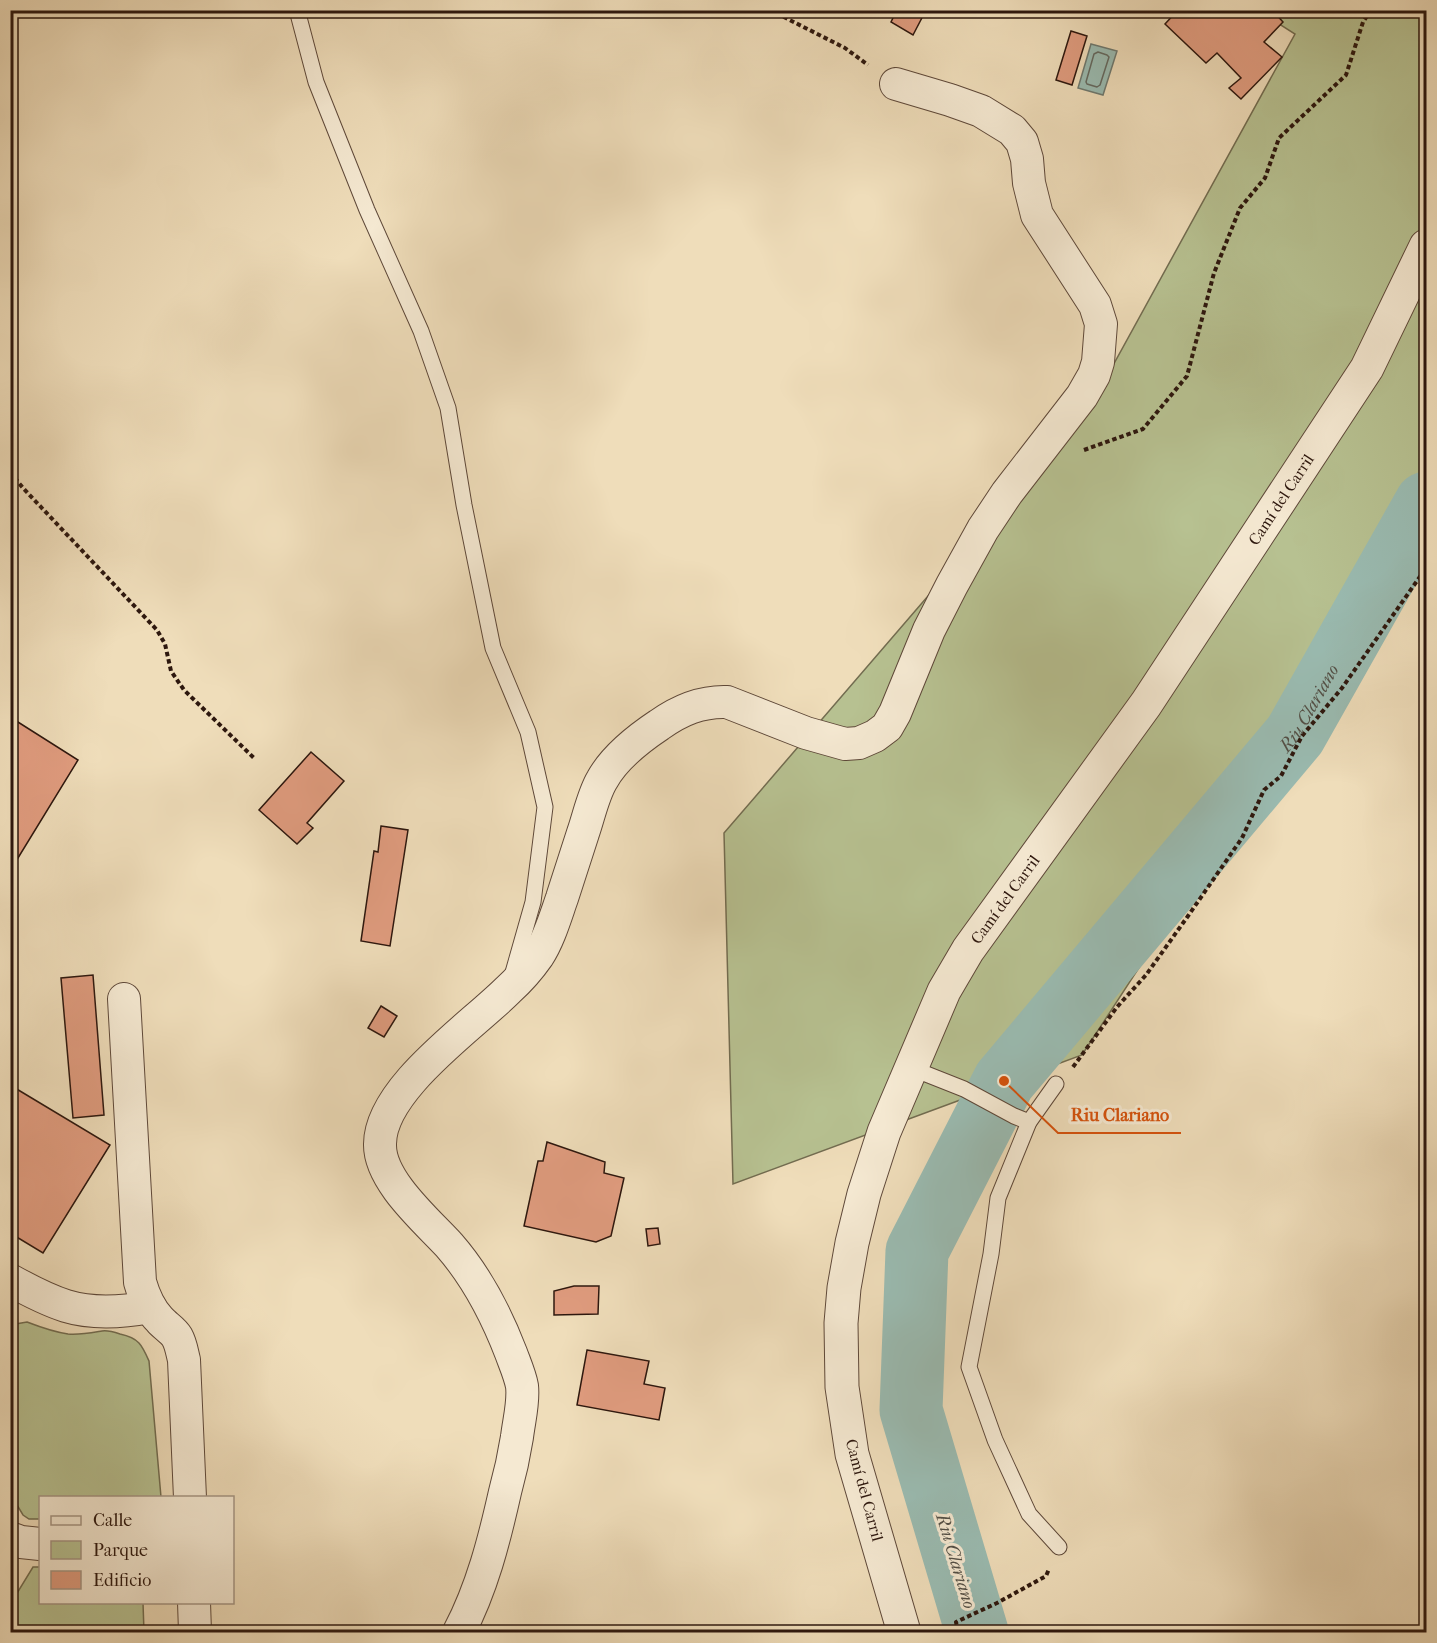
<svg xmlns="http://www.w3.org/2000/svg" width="1437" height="1643" viewBox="0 0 1437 1643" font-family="'IM FELL French Canon',serif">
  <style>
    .green { fill: #b7c191; stroke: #726c50; stroke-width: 1.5 }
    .water { fill: #9abbb1; stroke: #6e7970; stroke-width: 1.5 }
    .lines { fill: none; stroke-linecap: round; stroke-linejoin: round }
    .shore { stroke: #646960; stroke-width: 1.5 }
    .river { stroke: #9abbb1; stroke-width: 63 }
    .building { fill: #e09c7f; stroke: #2d170e; stroke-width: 1.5 }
    .service-casing { stroke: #5e4839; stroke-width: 17 }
    .minor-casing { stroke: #5e4839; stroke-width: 34 }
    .tertiary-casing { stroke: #5e4839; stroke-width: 35 }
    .path { stroke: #2d170e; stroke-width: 4; stroke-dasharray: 4.5 3; stroke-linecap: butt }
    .service { stroke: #f5e9d2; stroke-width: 15 }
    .minor { stroke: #f5e9d2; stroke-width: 32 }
    .tertiary { stroke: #f5e9d2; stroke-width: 33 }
    .labels { text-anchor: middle; stroke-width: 6; stroke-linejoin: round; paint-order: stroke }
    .street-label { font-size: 16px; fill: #2d170e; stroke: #f5e9d2 }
    .water-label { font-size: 18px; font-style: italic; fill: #535047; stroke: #f5e9d2 }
    .leader { fill: none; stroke: #d5520c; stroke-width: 2 }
    .callout-dot { fill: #d5520c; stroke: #f5e9d2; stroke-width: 2 }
    .callout-label { font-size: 18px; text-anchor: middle; font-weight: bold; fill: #d5520c; stroke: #f5e9d2; stroke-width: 6; stroke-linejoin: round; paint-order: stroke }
  </style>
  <rect width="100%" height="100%" fill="#efddba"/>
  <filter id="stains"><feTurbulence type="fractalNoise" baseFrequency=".00333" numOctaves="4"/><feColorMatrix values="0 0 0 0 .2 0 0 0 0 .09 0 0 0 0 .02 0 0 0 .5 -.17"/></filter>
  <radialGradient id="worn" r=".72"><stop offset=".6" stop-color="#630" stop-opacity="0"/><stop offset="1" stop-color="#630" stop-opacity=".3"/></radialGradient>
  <g class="green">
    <path d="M1259 11H1426V528L1082 1055 733 1184 724 833 1089 409 1295 34Z"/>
    <path d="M27 1322C40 1327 54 1332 68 1334 80 1335 90 1333 102 1331 108 1330 114 1332 120 1334 139 1338 142 1345 149 1361L161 1497 40 1498V1519H29L23 1515 11 1495 10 1325Z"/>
    <path d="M33 1567H40V1602L143 1603 144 1632H11V1603Z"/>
  </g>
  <path class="water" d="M1091 44 1117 51 1103 95 1078 88Z"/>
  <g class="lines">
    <path class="shore" d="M1098 52 1107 55 1109 57 1100 85 1097 87 1087 84 1086 82 1094 54Z"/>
    <path class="river" id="s1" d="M977 1632 911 1410 917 1251 1004 1081 1295 735 1426 503"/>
  </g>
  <g class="building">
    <path d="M897 10H926L913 35 891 22Z"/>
    <path d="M1178 10H1272L1283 22 1264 42 1282 57 1241 99 1229 88 1241 78 1217 53 1206 63 1165 24Z"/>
    <path d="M1071 31 1087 36 1072 85 1056 80Z"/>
    <path d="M10 717 78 760 10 871Z"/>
    <path d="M311 752 344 781 307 823 313 828 297 844 259 810Z"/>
    <path d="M381 826 408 830 390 946 361 941 374 851 378 852Z"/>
    <path d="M93 975 104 1115 73 1118 61 978Z"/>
    <path d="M381 1006 397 1016 384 1037 368 1028Z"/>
    <path d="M10 1085 110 1145 43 1253 10 1233Z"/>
    <path d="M547 1142 605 1162 604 1173 624 1178 611 1236 596 1242 524 1226 538 1161H543Z"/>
    <path d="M658 1228 660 1244 648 1246 646 1229Z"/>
    <path d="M574 1286H599L598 1314 554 1315V1291Z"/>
    <path d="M587 1350 649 1361 644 1384 665 1388 659 1420 577 1405Z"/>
  </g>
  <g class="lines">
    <g class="service-casing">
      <g id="service">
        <path d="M297 10 316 82 367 210 421 331 448 408 464 505 493 648 528 732 545 807 533 902 512 976"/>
        <path d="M911 1068 964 1089 1014 1116 1029 1122"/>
        <path d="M1056 1084 1029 1122 998 1198 991 1254 969 1367 995 1440 1029 1514 1059 1547"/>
      </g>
    </g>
    <g class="minor-casing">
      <g id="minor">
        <path d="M124 999 140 1282C144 1296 149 1309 160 1320 165 1326 173 1330 177 1337 181 1344 182 1352 184 1360L190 1498"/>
        <path d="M10 1280C28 1290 47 1300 66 1306 92 1314 123 1312 150 1307"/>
        <path d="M10 1538 21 1542 40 1544"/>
        <path d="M194 1602 195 1632"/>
        <path d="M459 1632C482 1588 494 1541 505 1492 510 1474 514 1456 517 1437 519 1420 524 1402 522 1386 520 1375 515 1364 511 1353 496 1314 477 1277 449 1245 426 1220 379 1180 380 1144 380 1089 471 1027 508 990 519 980 529 969 538 956 549 939 555 918 562 898 569 877 576 855 583 833 589 816 593 795 602 780 614 758 638 739 659 725 680 710 701 701 727 702L806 733 845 744 859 743 875 736 887 727 895 713 929 630 952 585 983 529 1007 493 1082 396 1094 375 1098 362 1101 324 1095 305 1037 215 1029 183 1027 159 1022 142 1012 130 981 111 950 100 896 84"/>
      </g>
    </g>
    <g class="tertiary-casing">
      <g id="tertiary">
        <path id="s2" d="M904 1632 852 1454 842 1387 841 1323 844 1288 852 1243 864 1194 884 1132 944 991 968 950 1146 704 1367 368 1426 246"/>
      </g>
    </g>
    <g class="path">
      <path d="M770 10 845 48 868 65"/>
      <path d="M1084 450 1143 429 1187 376 1214 273 1240 208 1265 178 1279 138 1346 75 1363 22 1371 10"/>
      <path d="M10 472 23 488 157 630 165 644 171 671 184 690 255 759"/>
      <path d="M1073 1067 1117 1007 1146 975 1188 916 1242 838 1264 790 1281 776 1302 736 1342 688 1426 568"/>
      <path d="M958 1632 956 1622 997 1603 1046 1576 1049 1569"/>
    </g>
    <use href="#service" class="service"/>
    <use href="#minor" class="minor"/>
    <use href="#tertiary" class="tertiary"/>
  </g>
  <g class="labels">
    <g class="street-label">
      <text dy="6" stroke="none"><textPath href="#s2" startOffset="1263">Camí del Carril</textPath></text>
      <text dy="6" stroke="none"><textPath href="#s2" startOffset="777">Camí del Carril</textPath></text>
      <text transform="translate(865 1490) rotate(75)" y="6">Camí del Carril</text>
    </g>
    <g class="water-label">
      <text dy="6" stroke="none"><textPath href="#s1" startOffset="1064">Riu Clariano</textPath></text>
      <text transform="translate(956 1561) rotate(73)" y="6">Riu Clariano</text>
    </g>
  </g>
  <path class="leader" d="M1004 1081L1058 1133H1181"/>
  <circle class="callout-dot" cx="1004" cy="1081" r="6"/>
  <g class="callout-label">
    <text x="1120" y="1121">Riu Clariano</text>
  </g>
  <rect width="1437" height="1643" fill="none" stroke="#efddba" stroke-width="36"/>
  <rect x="12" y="12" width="1413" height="1619" fill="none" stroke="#2d170e" stroke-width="3"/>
  <rect x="18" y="18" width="1401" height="1607" fill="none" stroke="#2d170e" stroke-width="1.5"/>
  <rect x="39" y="1496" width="195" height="108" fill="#f5e9d2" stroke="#a59584" stroke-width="1.5"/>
  <rect x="51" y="1516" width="30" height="9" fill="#f5e9d2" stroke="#a59584" stroke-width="1.5"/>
  <text x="93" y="1526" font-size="18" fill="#2d170e">Calle</text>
  <rect x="51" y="1541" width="30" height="18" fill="#b7c191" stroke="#a59584" stroke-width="1.5"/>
  <text x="93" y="1556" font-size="18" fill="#2d170e">Parque</text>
  <rect x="51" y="1571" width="30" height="18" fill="#e09c7f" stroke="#a59584" stroke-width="1.5"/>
  <text x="93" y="1586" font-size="18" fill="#2d170e">Edificio</text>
  <rect width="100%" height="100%" filter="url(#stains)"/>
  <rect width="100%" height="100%" fill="url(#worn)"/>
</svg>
